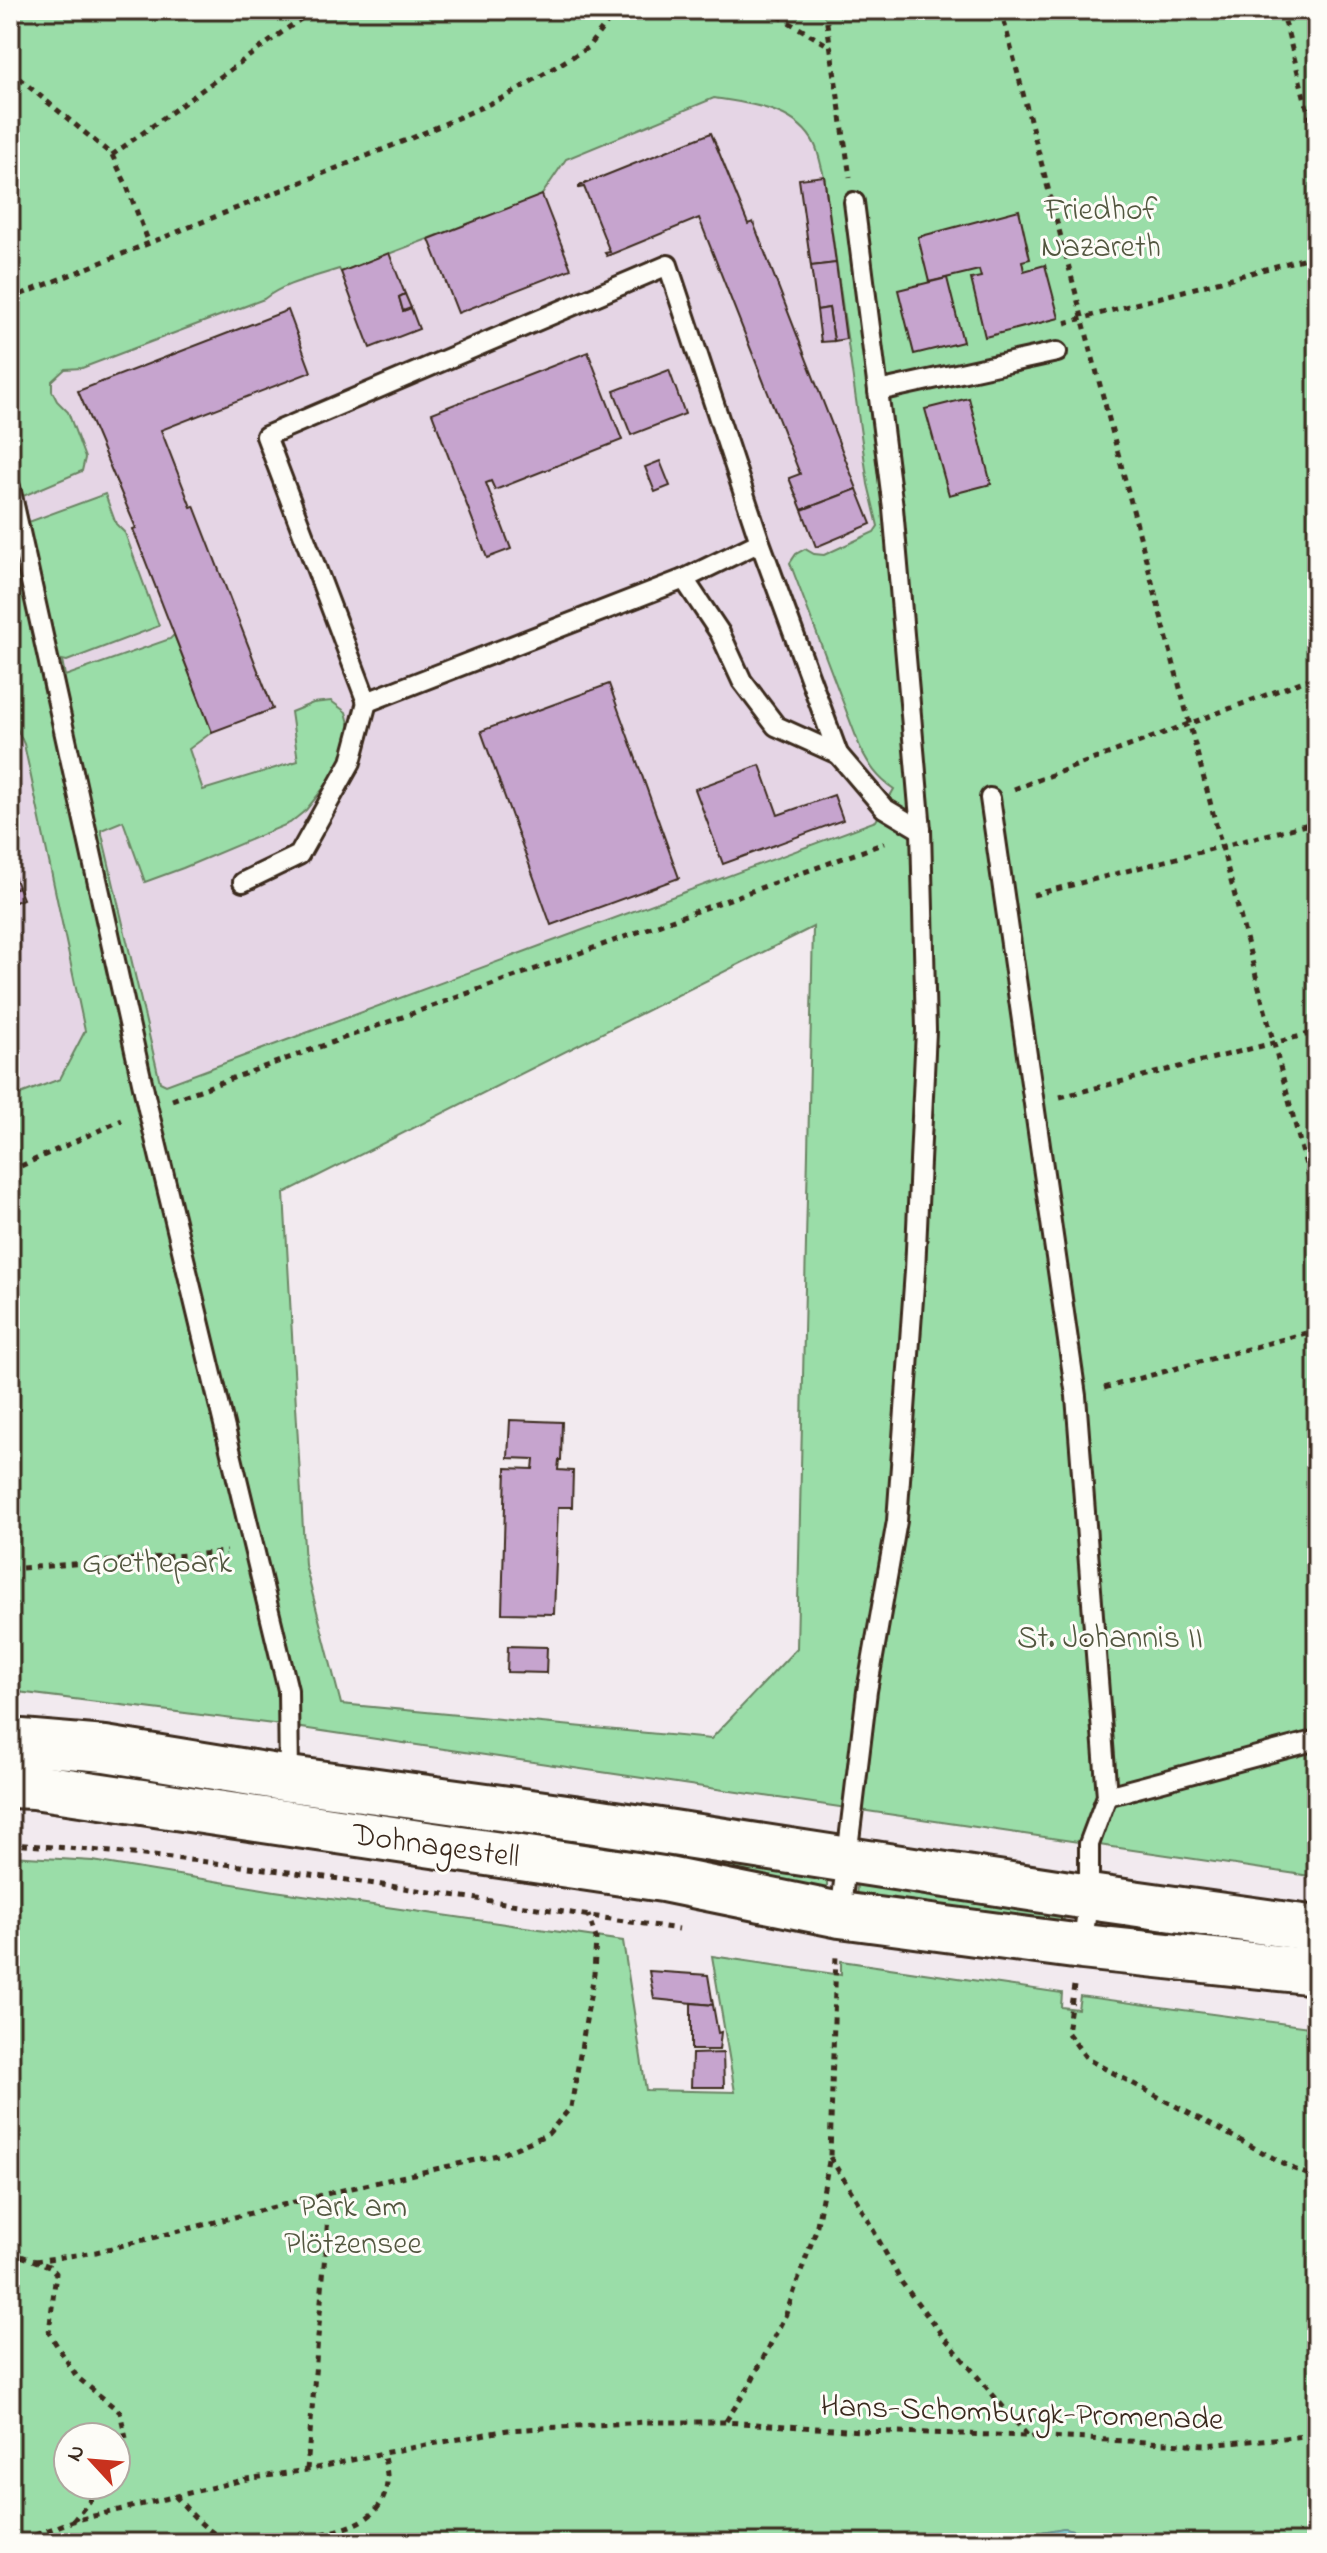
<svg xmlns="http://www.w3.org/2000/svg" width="1327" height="2553" viewBox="0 0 1327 2553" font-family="'Indie Flower',sans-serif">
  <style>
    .built { fill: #e5d5e5 }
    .green { fill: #9adda8; stroke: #6a8463; stroke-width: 2; fill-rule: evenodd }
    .water { fill: #88d9e1; stroke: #699393; stroke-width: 2 }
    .building { fill: #c6a4ce; stroke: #3b2a1e; stroke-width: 2 }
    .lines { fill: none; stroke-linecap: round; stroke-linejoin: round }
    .service-casing { stroke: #3b2a1e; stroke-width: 24 }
    .tertiary-casing { stroke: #3b2a1e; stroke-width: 50 }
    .path { stroke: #3b2a1e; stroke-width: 5; stroke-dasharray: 6 6; stroke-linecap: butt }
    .service { stroke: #fdfcf7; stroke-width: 18 }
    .tertiary { stroke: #fdfcf7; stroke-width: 44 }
    .labels { text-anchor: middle; stroke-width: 6; stroke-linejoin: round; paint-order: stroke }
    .park-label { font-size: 32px; fill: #535740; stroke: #fdfcf7 }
    .street-label { font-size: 32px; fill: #3b2a1e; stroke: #fdfcf7 }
  </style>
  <rect width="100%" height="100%" fill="#f2eaef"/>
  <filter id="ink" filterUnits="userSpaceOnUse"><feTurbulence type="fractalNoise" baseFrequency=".0125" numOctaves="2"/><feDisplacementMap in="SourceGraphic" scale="16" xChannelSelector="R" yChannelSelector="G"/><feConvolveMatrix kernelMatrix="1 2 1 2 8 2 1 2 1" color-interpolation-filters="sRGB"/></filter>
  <g filter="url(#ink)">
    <g class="built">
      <path d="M746 72 826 108 860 352 907 787 884 808 876 821 166 1085 160 1083 10 438V358Z"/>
      <path d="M10 704 14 722 24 744 85 1031 60 1079 10 1098Z"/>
    </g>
    <g class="green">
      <path d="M10 10H1317V1877L281 1725 10 1691V1098L60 1079 85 1031 24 744 14 722 10 704ZM714 98C750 104 797 108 815 145 819 154 821 166 824 176L868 484 878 526 874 532 824 555 814 554 805 549 796 554 790 563 860 747C869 765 877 778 894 789L876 821 166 1085 160 1082 101 830 123 821 145 882 183 868 290 823 306 810 335 774 351 744V731L346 712 331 701 313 703 291 712 298 761 203 790 189 749 212 732 174 635 170 639 65 676 62 660 67 661 159 626 125 533 116 524 105 494 29 522 23 496 82 471 85 458 68 412 57 401 52 391V381L65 369 82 368 264 299C286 282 313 278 339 269L341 272 541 196 566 159ZM813 927 797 1648 711 1739 341 1704 305 1565 284 1193Z"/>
      <path d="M304 1803 578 1840 579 1843 577 1848 305 1806Z"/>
      <path d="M616 1845 827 1877V1891L614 1852Z"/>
      <path d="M10 1856 93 1861 275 1891 623 1941 646 2090 735 2092 712 1956 841 1975V1961L1062 1993 1061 2007 1078 2009 1080 1996 1317 2028V2543H1264L1254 2540 1239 2543H1128L1064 2528 981 2543H10ZM68 2437H116V2485H68Z"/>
      <path d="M857 1883 1064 1914 1063 1928 856 1899Z"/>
    </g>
    <path class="water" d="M1064 2528 1128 2543H981Z"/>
    <g class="building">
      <path d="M711 133 748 224 753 222 857 489 802 510 789 478 800 474 699 218 607 256 605 253 610 252 584 187 579 188V186Z"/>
      <path d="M824 176 836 263 811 266 799 179Z"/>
      <path d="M542 195 571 269 458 313 429 239Z"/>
      <path d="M1019 210 1030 259 1022 261 1024 271 1045 265 1059 318 985 337 971 279 981 277 979 270 929 282 918 237Z"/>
      <path d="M389 253 405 294 399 297 403 311 411 308 419 329 370 348 341 272Z"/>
      <path d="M836 263 846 339 834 341 829 308 817 310 811 266Z"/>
      <path d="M947 278 963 342 914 354 898 290Z"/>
      <path d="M405 294 411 308 403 311 399 297Z"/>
      <path d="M829 308 834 341 821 342 817 310Z"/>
      <path d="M288 310 311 372 161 430 191 507 194 506 273 709 212 732 133 529 136 528 78 391Z"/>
      <path d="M588 352 622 440 495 490 491 481 486 483 511 549 487 558 432 413Z"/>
      <path d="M669 370 685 414 631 435 614 391Z"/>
      <path d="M969 398 991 484 949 495 925 409Z"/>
      <path d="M660 461 670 486 655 492 645 467Z"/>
      <path d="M857 489 871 524 816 547 802 510Z"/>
      <path d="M609 684 679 878 551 925 481 731Z"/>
      <path d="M760 765 778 815 834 795 843 820 723 864 695 789Z"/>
      <path d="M10 865 18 887 10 890Z"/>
      <path d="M18 887 23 899 10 904V890Z"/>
      <path d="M510 1420 562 1422 561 1460H559L558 1470 573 1471 572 1507H558L554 1614 502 1613 506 1468 533 1469 534 1459 508 1458Z"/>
      <path d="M508 1646 547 1647 546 1673 507 1672Z"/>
      <path d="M649 1971 708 1975 713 2005 654 1999Z"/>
      <path d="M691 2003 713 2005 718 2033 721 2032 719 2050H691Z"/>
      <path d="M723 2053 724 2087H691L692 2054Z"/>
    </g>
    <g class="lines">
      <g class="service-casing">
        <g id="service">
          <path d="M878 391 1057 352"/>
          <path d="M10 487 148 1109 288 1690 289 1780"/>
          <path d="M760 542 684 579 367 702 266 436 668 265 760 542 838 754 884 808 921 830"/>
          <path d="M684 579 720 633 742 681 776 726 838 754"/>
          <path d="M990 798 1076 1396 1107 1796 1089 1844V1897L1082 1947"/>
          <path d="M243 882 299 855 351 762 367 702"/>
          <path d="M1107 1796 1317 1740"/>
          <path d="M840 1915 867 1691 897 1521 915 1271 926 1030 921 830 893 508 854 202"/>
        </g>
      </g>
      <g class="tertiary-casing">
        <g id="tertiary">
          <path d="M10 1741 105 1749 289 1779 595 1821 1089 1897 1317 1929"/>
          <path d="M10 1785 34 1786 663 1879 840 1915 1082 1947 1317 1972"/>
        </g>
      </g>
      <g class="path">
        <path d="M768 10 831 47"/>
        <path d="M825 10 850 177"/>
        <path d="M1001 10 1317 1207"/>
        <path d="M1282 10 1317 147"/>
        <path d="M10 71 112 155 126 184 149 243"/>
        <path d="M112 155 313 10"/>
        <path d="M10 299 419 135 507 96 587 48 617 10"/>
        <path d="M1065 323 1317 255"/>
        <path d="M1014 789 1317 676"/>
        <path d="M1033 895 1317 822"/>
        <path d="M1060 1097 1317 1032"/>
        <path d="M172 1100 885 843"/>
        <path d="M10 1171 122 1120"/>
        <path d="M1104 1388 1317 1330"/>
        <path d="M10 1569 226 1552"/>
        <path d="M10 1844C234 1858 457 1897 679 1929"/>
        <path d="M1074 1986 1067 2032 1087 2059 1294 2169 1317 2178"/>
        <path d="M830 2157 859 2204 902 2283 943 2336 1027 2435"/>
        <path d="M10 2252 49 2266 56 2273 49 2333 77 2377 120 2412 126 2438 116 2460"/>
        <path d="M35 2261 96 2252 330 2193"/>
        <path d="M726 2421 749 2386 786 2314 816 2230 830 2156 836 1954"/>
        <path d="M307 2470 330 2193 502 2154 548 2134 571 2107 594 1974 596 1938 588 1915"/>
        <path d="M175 2496C194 2516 211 2539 239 2543"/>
        <path d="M73 2521 103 2485"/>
        <path d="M13 2543 73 2521 247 2479 307 2470 383 2453 508 2430 647 2422H725L862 2431 1028 2436 1206 2445 1317 2435"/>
        <path d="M275 2543C315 2532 382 2535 387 2483 388 2474 385 2462 383 2453"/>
      </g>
      <use href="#service" class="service"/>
      <use href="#tertiary" class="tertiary"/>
    </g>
  </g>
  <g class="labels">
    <g class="park-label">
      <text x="1101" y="219">Friedhof<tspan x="1101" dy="37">Nazareth</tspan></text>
      <text x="157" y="1572">Goethepark</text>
      <text x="1110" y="1647">St. Johannis II</text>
      <text x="353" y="2216">Park am<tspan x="353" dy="37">Plötzensee</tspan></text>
    </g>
    <g class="street-label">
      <text transform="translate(436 1844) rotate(8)" y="11">Dohnagestell</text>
      <text transform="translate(1022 2411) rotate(2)" y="11">Hans-Schomburgk-Promenade</text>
    </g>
  </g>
  <rect width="1327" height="2553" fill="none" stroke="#fdfcf7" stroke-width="40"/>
  <rect x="20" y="20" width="1287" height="2513" fill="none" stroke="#3b2a1e" stroke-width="3" filter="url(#ink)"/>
  <g transform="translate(92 2461) rotate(296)"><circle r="38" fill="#fdfcf7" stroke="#afa8a0" stroke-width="2"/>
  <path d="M0-6L14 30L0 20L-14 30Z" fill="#c8321e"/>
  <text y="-12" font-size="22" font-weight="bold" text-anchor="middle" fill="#3b2a1e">N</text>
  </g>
</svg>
